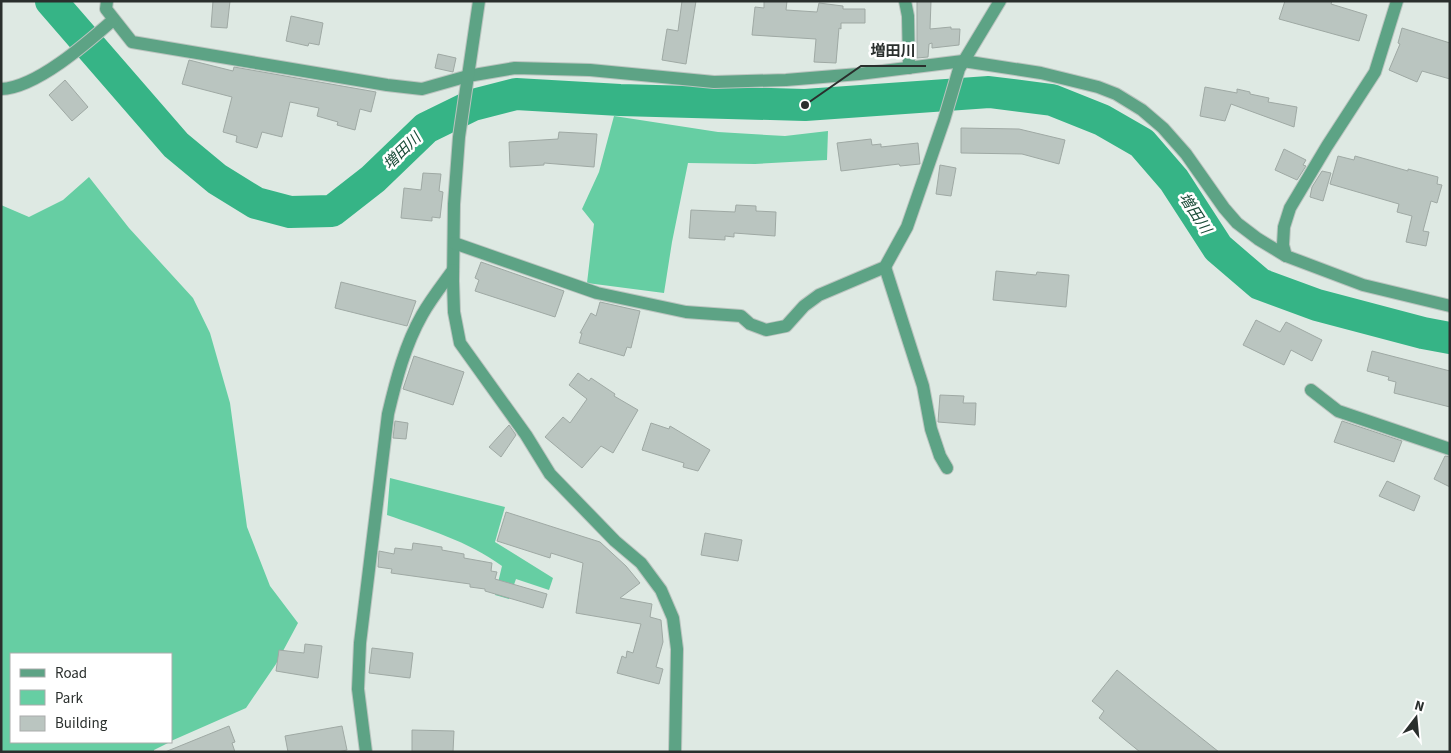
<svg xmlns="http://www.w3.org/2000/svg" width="1451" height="753" viewBox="0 0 1451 753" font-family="'Source Sans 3','Noto Sans JP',sans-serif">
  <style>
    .green { fill: #66cea3 }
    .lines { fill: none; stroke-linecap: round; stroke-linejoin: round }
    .river { stroke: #36b486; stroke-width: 32 }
    .building { fill: #bac5c0; stroke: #9fa9a4 }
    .minor-casing { stroke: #bac4bf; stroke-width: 14 }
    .minor { stroke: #5da385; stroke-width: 12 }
    .labels { text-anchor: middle; stroke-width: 5; stroke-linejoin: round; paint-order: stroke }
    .water-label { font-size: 15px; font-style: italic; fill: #194b37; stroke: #fff }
    .leader { fill: none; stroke: #2a2f2d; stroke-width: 2 }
    .callout-dot { fill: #2a2f2d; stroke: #fff; stroke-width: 2 }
    .callout-label { font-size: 15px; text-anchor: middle; font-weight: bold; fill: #2a2f2d; stroke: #fff; stroke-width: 5; stroke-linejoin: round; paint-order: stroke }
  </style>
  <rect width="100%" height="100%" fill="#dee9e3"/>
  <g class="green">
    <path d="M614 116 718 132 785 136 828 131 827 160 755 164 688 163 672 242 664 293 587 283 594 224 582 209 599 172Z"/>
    <path d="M89 177 129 228 193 298 210 333 230 403 247 527 270 586 298 623 276 664 246 708 171 741V654H11V742H170L154 750V752H1V205L29 217 63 200Z"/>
    <path d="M390 478 505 507 495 542 553 578 549 590 516 579 509 599 495 595 502 566C468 541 427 529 387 515Z"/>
  </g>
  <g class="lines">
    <path class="river" d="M51 1 176 145 217 179 256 203 290 212 332 211 373 179 426 128 473 105 516 94 620 100 805 105 989 92 1052 100 1102 120 1142 143 1174 180 1218 248 1260 284 1317 305 1423 333 1450 338"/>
  </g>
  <g class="building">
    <path d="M213 1H230L227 28 211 27Z"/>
    <path d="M682 1H696L686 64 662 60 667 29 678 31Z"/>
    <path d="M764 1H787L786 10 817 12 819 3 843 6V9H865V23H841V29L839 28 836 63 814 62 816 39 752 35 755 7 764 8Z"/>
    <path d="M917 1H931L930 29 951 27V29H960L959 45 932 48V43L929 44 928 57 917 58Z"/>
    <path d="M1285 1H1332L1331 4 1367 15 1359 41 1279 19Z"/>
    <path d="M291 16 323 23 319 45 309 43 308 46 286 41Z"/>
    <path d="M1402 28 1450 43V79L1422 71 1417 82 1389 70 1400 44 1398 43Z"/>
    <path d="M438 54 456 58 453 72 435 68Z"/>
    <path d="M189 60 233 71 234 67 376 92 371 112 360 109 355 130 337 125 338 122 317 116 319 108 290 102 282 137 262 132 257 148 236 142 237 136 223 132 232 97 182 84Z"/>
    <path d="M65 80 88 107 72 121 49 95Z"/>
    <path d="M1205 87 1237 93V89L1250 92V94L1269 98 1268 102 1297 107 1294 127 1231 104 1225 121 1200 116Z"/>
    <path d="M961 128 1019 129 1065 140 1059 164 1022 154 961 153Z"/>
    <path d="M559 132 597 134 594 167 544 163V165L510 167 509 142 558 139Z"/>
    <path d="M871 139 872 145 881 144V147L918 143 920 164 900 166 899 164 841 171 837 143Z"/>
    <path d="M1284 149 1306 160 1303 165 1306 166 1297 180 1275 170Z"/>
    <path d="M1338 156 1354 160 1355 156 1408 171V169L1438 177 1437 184 1442 185 1437 203 1431 201 1423 231 1429 232 1426 246 1406 242 1412 216 1397 212 1399 204 1330 184Z"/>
    <path d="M940 165 956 168 951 196 936 194Z"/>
    <path d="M1322 171 1331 173 1323 201 1310 197 1312 187Z"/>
    <path d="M423 173 441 174 439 191 443 192 440 218 432 217V221L401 218 404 188 421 190Z"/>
    <path d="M736 205 756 206V211L776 212 775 236 734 233V237L725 236V240L689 238 691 210 735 212Z"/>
    <path d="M481 262 564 291 555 317 475 291 479 280 475 278Z"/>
    <path d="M996 271 1036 275 1037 272 1069 275 1066 307 993 300Z"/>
    <path d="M341 282 416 301 407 326 335 308Z"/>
    <path d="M600 302 640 311 631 348 627 347 624 356 579 343 582 333H580L591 313 596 316Z"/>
    <path d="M1256 320 1280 332 1286 322 1322 340 1312 361 1291 350 1284 365 1243 345Z"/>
    <path d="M1372 351 1450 371V407L1394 393 1396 382 1388 380 1389 377 1367 371Z"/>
    <path d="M414 356 464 372 453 405 403 389Z"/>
    <path d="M578 373 589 381 591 378 615 394 614 396 638 410 613 453 601 446 582 468 545 437 563 417 570 423 587 399 569 385Z"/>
    <path d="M940 395 964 396 963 403H976L975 425 938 422Z"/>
    <path d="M395 421 408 423 406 439 393 438Z"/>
    <path d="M1342 421 1402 441 1394 462 1334 442Z"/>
    <path d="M651 423 669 429 670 426 710 450 698 471 683 467 684 463 642 450Z"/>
    <path d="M509 425 516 435 501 457 489 447Z"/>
    <path d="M1445 456 1450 457V487L1434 479Z"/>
    <path d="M1387 481 1420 496 1414 511 1379 496Z"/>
    <path d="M506 512 600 542 626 566 640 583 620 598 652 604 650 617 661 620 663 642 656 667 663 669 659 684 617 673 622 656 626 658 627 651 633 653 641 624 576 613 583 563 551 553 550 558 497 541Z"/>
    <path d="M705 533 742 540 738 561 701 555Z"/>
    <path d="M413 543 442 547V550L464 554V558L492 563 491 571 497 572 495 579 547 594 543 608 485 591V589L470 587V584L391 573 392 569 378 567 379 551 394 554 395 548 412 550Z"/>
    <path d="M305 644 322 646 318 678 276 671 279 650 304 653Z"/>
    <path d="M372 648 413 653 410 678 369 673Z"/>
    <path d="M1117 670 1151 698 1219 752H1140L1124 739 1099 718 1104 711 1092 701Z"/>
    <path d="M229 726 235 742 232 743 235 752H165Z"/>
    <path d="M342 726 347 750 337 752H288L285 736Z"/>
    <path d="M412 730 454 731 453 752H412Z"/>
  </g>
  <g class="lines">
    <g class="minor-casing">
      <g id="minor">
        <path d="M107 1 106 9 132 42 387 85 422 89 468 76 515 68 590 70 714 82 786 80 859 74 963 61 1041 73 1098 87 1116 94 1142 110 1163 128 1186 154 1224 208 1237 223 1258 239 1286 256"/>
        <path d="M479 1 459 137 454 204 453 281 454 312 460 343 526 435 550 474 615 541 641 563 661 590 673 618 677 649 675 752"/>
        <path d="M905 1 908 16 909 68"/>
        <path d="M1397 1 1375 72 1327 146 1290 208 1284 227 1283 245 1286 256 1363 285 1450 306"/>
        <path d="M1 89C36 88 87 43 113 20"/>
        <path d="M454 243 597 293 686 312 741 316 750 324 766 330 786 326 804 306 819 295 885 267 907 227 944 120 959 69 1000 1"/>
        <path d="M885 267 923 386 931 429 940 456 947 468"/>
        <path d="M1311 390 1338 411 1450 449"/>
        <path d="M366 752 358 689 360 643 388 414C396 380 405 345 422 315 431 299 443 284 453 270"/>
      </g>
    </g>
    <use href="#minor" class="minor"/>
  </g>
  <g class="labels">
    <g class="water-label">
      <text transform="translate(402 151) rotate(-44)" y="5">増田川</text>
      <text transform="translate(1195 213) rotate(57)" y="5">増田川</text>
    </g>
  </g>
  <path class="leader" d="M805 105L861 66H926"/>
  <circle class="callout-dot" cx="805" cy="105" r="5"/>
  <g class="callout-label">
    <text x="893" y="56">増田川</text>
  </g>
  <rect width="1451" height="753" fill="none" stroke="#2a2f2d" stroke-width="5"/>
  <rect x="10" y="653" width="162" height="90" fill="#ffffff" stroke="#aaacab"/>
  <rect x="20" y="669" width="25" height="8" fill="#5da385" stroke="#aaacab"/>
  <text x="55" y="678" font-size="15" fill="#2a2f2d">Road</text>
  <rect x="20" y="690" width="25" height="15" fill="#66cea3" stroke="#aaacab"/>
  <text x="55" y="703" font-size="15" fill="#2a2f2d">Park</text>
  <rect x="20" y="716" width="25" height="15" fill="#bac5c0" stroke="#aaacab"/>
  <text x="55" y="728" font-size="15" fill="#2a2f2d">Building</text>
  <g transform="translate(1416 718) rotate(16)" stroke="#ffffff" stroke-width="4" paint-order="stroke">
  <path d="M0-4L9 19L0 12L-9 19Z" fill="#2a2f2d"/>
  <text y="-8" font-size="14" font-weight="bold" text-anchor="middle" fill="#2a2f2d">N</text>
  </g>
</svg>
